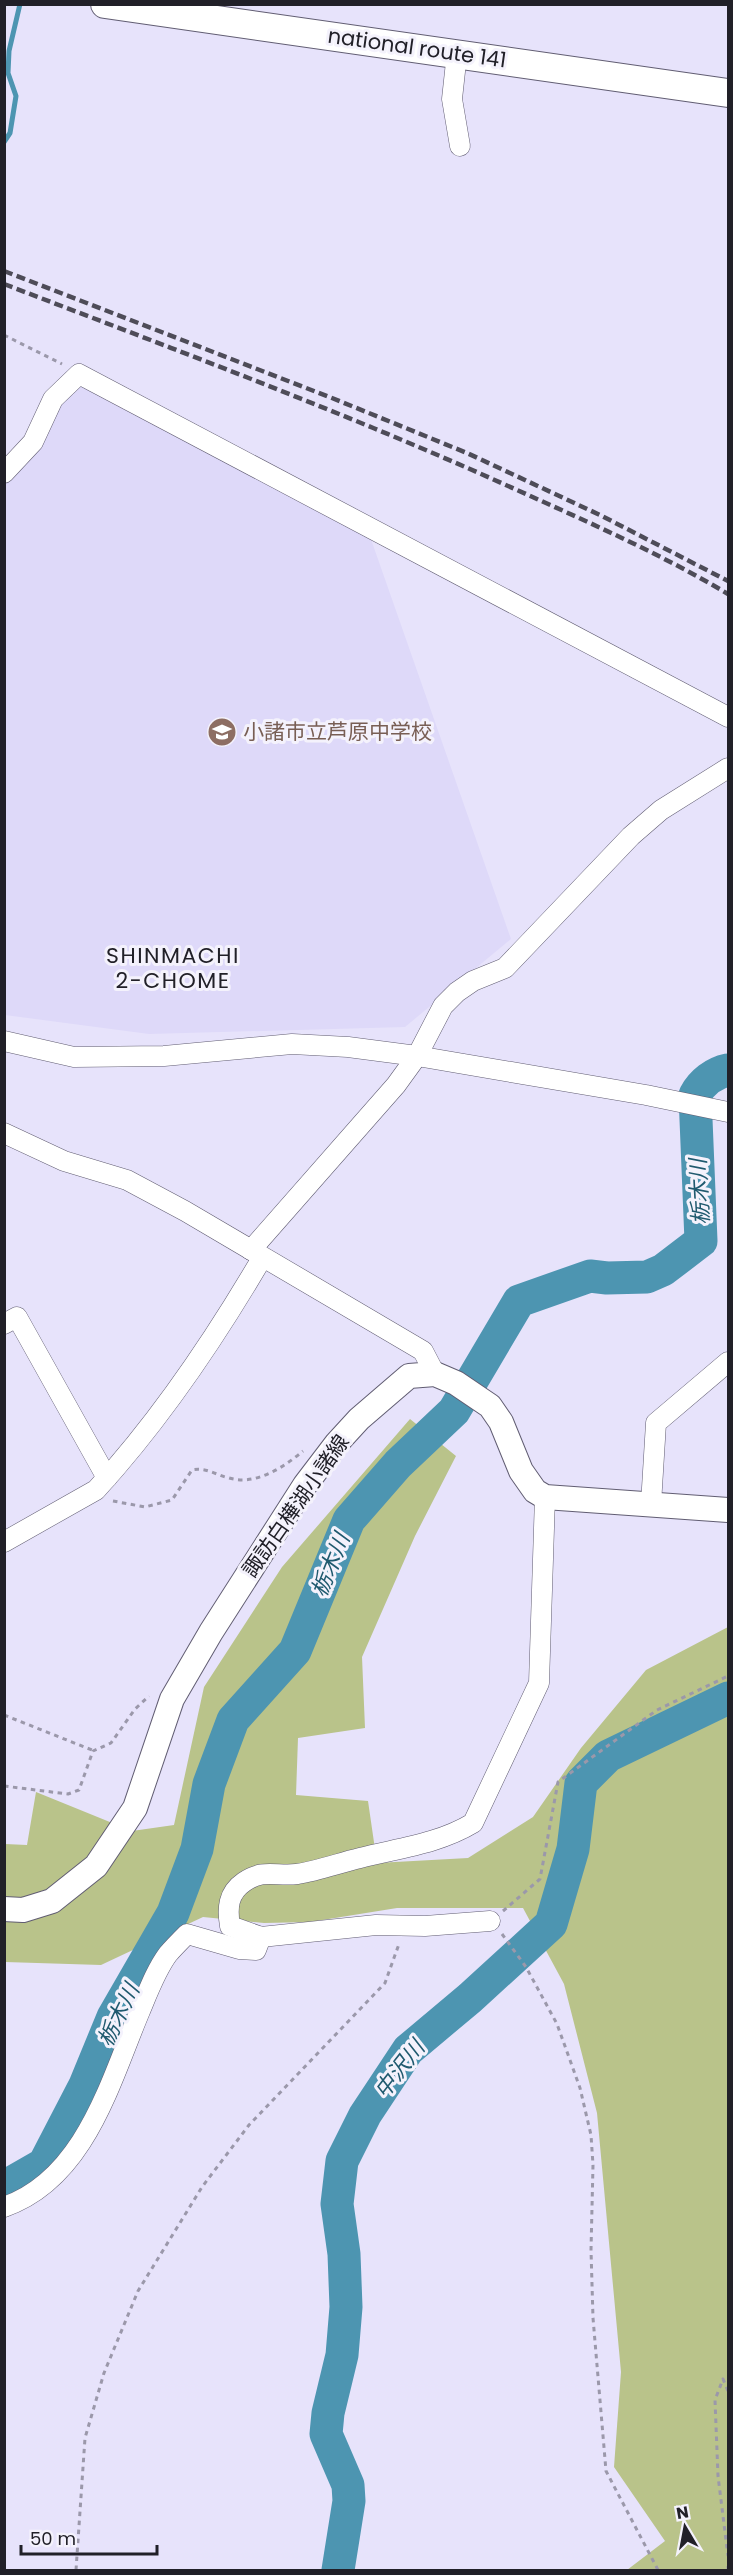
<svg xmlns="http://www.w3.org/2000/svg" width="733" height="2575" viewBox="0 0 733 2575" font-family="Poppins,'Noto Sans JP',sans-serif">
  <style>
    .built { fill: #ded9f9 }
    .green { fill: #b9c38a }
    .lines { fill: none; stroke-linecap: round; stroke-linejoin: round }
    .stream { stroke: #4d95b1; stroke-width: 5 }
    .river { stroke: #4d95b1; stroke-width: 33 }
    .minor-casing { stroke: #615d72; stroke-width: 21 }
    .major-casing { stroke: #615d72; stroke-width: 26 }
    .highway-casing { stroke: #615d72; stroke-width: 30 }
    .path { stroke: #9b98aa; stroke-width: 3; stroke-dasharray: 4.5 4.5; stroke-linecap: butt }
    .minor { stroke: #fff; stroke-width: 20 }
    .major { stroke: #fff; stroke-width: 24 }
    .highway { stroke: #fff; stroke-width: 28 }
    .rail { stroke: #4e4c58; stroke-width: 4.5; stroke-dasharray: 9 4.5; stroke-linecap: butt }
    .labels { text-anchor: middle; stroke-width: 6; stroke-linejoin: round; paint-order: stroke }
    .street-label { font-size: 21px; fill: #212028; stroke: #f4f2fc }
    .education-label { font-size: 21px; fill: #785e54; stroke: #f4f2fc; text-anchor: start }
    .neighbourhood-label { font-size: 22px; letter-spacing: 1.5px; fill: #212028; stroke: #f4f2fc }
    .water-label { font-size: 22px; font-style: italic; fill: #205a6f; stroke: #f4f2fc }
  </style>
  <rect width="100%" height="100%" fill="#e7e3fb"/>
  <path class="built" d="M79 374 366 525 511 939 405 1027 149 1034 5 1015V473Z"/>
  <path class="green" d="M410 1419 456 1456 415 1536 362 1657 365 1728 298 1738 296 1795 368 1801 377 1863 468 1858 533 1817 581 1748 646 1670 728 1627V2570H627L665 2541 614 2467 621 2372 597 2113 564 1984 523 1908H397L310 1922 264 1923 203 1917 101 1965 5 1962V1844L27 1845 36 1792 132 1831 174 1825 204 1687 282 1567Z"/>
  <g class="lines">
    <path class="stream" d="M4 142 10 133 16 96 8 73 9 51 20 4"/>
    <g class="river">
      <path d="M4 2187 44 2164 85 2085 113 2017 173 1913 197 1849 209 1784 233 1720 295 1651 349 1520 398 1464 454 1411 519 1301 590 1276 607 1278 647 1277 663 1270 701 1241 695 1095C702 1082 714 1073 728 1070"/>
      <path d="M338 2570 349 2501 348 2485 326 2434 328 2413 342 2355 346 2307 344 2254 337 2204 342 2161 365 2115 408 2050 470 1998 551 1924 573 1849 581 1783 608 1756 728 1698"/>
    </g>
    <g class="minor-casing">
      <g id="minor">
        <path d="M457 53 452 99 460 146"/>
        <path d="M4 473 33 442 53 399 79 374 728 717"/>
        <path d="M4 1041 74 1057 164 1056 292 1044 348 1047 417 1056 646 1095 728 1112"/>
        <path d="M4 1133 64 1161 127 1180 185 1211 423 1351 435 1374"/>
        <path d="M251 1250 396 1085 417 1056 443 1006 457 992 473 981 505 968 631 836 661 810 728 768"/>
        <path d="M4 1324 17 1317 107 1478"/>
        <path d="M651 1504 656 1423 728 1362"/>
        <path d="M4 1542 96 1490C160 1420 214 1340 262 1258"/>
        <path d="M490 1921 425 1926 376 1925 261 1937 230 1926C227 1908 228 1893 244 1882 264 1868 277 1877 297 1874 318 1871 339 1863 360 1858 399 1848 438 1844 473 1823L539 1683 545 1497"/>
        <path d="M4 2207C85 2179 110 2082 140 2011 148 1992 156 1970 168 1954 174 1947 181 1940 187 1934L239 1949 256 1950 261 1937"/>
      </g>
    </g>
    <g class="major-casing">
      <path id="major" d="M4 1909 23 1910 52 1901 96 1866 135 1808 172 1699 211 1632 305 1485 337 1443 359 1419 409 1376 435 1374 456 1383 490 1406 501 1422 521 1471 535 1491 545 1497 728 1510"/>
    </g>
    <g class="highway-casing">
      <path id="highway" d="M105 4 728 93"/>
    </g>
    <g class="path">
      <path d="M4 335 62 364"/>
      <path d="M113 1501 145 1507 172 1500 192 1470C206 1467 216 1475 229 1478 256 1486 284 1467 303 1451"/>
      <path d="M4 1715 92 1750"/>
      <path d="M4 1786 68 1794 79 1790 93 1751 111 1743 135 1709 149 1696"/>
      <path d="M503 1911 540 1879 558 1782 657 1710 728 1676"/>
      <path d="M502 1934 526 1967 557 2024 580 2088 591 2135 593 2165 591 2250 593 2318 606 2471 658 2570"/>
      <path d="M728 2391 723 2379 715 2400 718 2476 728 2556"/>
      <path d="M76 2570 85 2438 104 2373 138 2291 202 2187 249 2125 385 1983 399 1944"/>
      <path d="M728 2570V2566"/>
    </g>
    <use href="#minor" class="minor"/>
    <use href="#major" class="major"/>
    <use href="#highway" class="highway"/>
    <g class="rail">
      <path d="M4 271 332 398 467 453 600 515 728 581"/>
      <path d="M4 284C176 350 349 414 517 490 588 522 661 554 728 594"/>
    </g>
  </g>
  <defs>
    <g id="school-disc" transform="scale(1.5)"><circle r="9.5" fill="#8d6e63" stroke="#f4f2fc"/><path d="M0-5L7-2L0 1L-7-2ZM-4 1L0 2.5L4 1V4Q0 6-4 4Z" fill="#fff"/></g>
  </defs>
  <g fill-rule="evenodd">
    <use href="#school-disc" x="222" y="732"/>
  </g>
  <g class="labels">
    <g class="street-label">
      <text transform="translate(417 48) rotate(8)" y="7">national route 141</text>
      <text transform="translate(296 1506) rotate(-55)" y="7">諏訪白樺湖小諸線</text>
    </g>
    <g class="education-label">
      <text x="243" y="739">小諸市立芦原中学校</text>
    </g>
    <g class="neighbourhood-label">
      <text x="173" y="963">SHINMACHI<tspan x="173" dy="25">2-CHOME</tspan></text>
    </g>
    <g class="water-label">
      <text transform="translate(699 1192) rotate(-93)" y="8">栃木川</text>
      <text transform="translate(330 1565) rotate(-68)" y="8">栃木川</text>
      <text transform="translate(118 2015) rotate(-64)" y="8">栃木川</text>
      <text transform="translate(399 2069) rotate(-52)" y="8">中沢川</text>
    </g>
  </g>
  <rect width="733" height="2575" fill="none" stroke="#212028" stroke-width="12"/>
  <g transform="translate(685 2527) rotate(350)" stroke="#f4f2fc" stroke-width="4.5" paint-order="stroke">
  <path d="M0-4.5L10 22L0 15L-10 22Z" fill="#212028"/>
  <text y="-9" font-size="16" font-weight="bold" text-anchor="middle" fill="#212028">N</text>
  </g>
  <path d="M21 2545v9h136v-9" fill="none" stroke="#212028" stroke-width="3"/>
  <text x="30" y="2545" font-size="18" fill="#212028" stroke="#f4f2fc" stroke-width="4.5" paint-order="stroke">50 m</text>
</svg>
